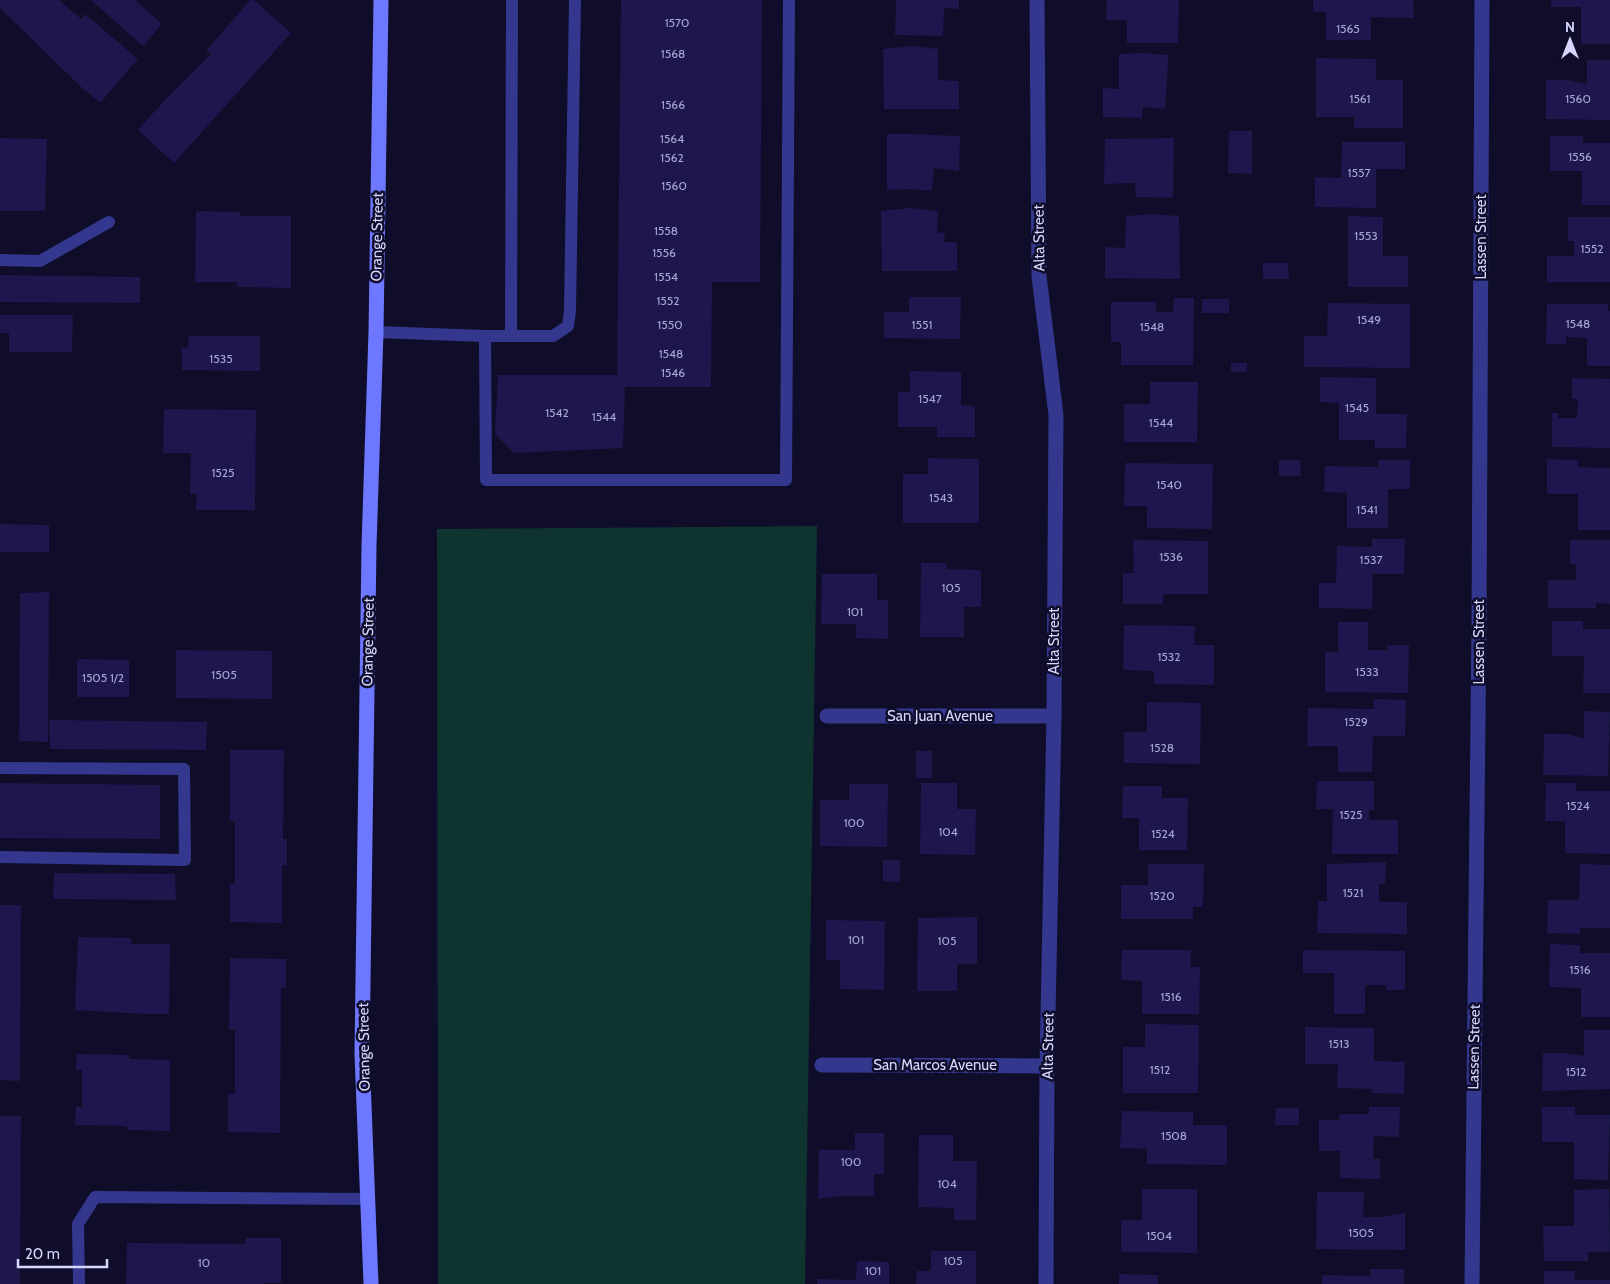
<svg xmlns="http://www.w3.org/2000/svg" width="1610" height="1284" viewBox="0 0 1610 1284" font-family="Cabin,sans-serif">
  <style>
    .green { fill: #0f3430 }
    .building { fill: #1d174d }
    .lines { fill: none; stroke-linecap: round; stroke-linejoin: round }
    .lane { stroke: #33388e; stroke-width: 12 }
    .street { stroke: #33388e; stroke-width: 15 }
    .secondary { stroke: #6d77ff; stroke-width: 15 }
    .labels { text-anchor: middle; stroke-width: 5; stroke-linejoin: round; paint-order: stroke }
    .number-label { font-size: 12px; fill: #a8a6d2 }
    .street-label { font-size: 15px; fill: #d7d6ff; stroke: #0f0d2a }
  </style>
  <rect width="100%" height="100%" fill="#0f0d2a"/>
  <path class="green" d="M817 526 805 1284H438L437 529Z"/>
  <g class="building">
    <path d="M0 0H59L81 19 85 14 138 59 100 103 80 86 0 8Z"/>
    <path d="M91 0H135L162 24 143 46Z"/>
    <path d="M250 0H254L291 33 174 163 138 130 164 101 211 54 206 51Z"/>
    <path d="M621 0H762L760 282H712L711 387H625L623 448 514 453 495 434 498 375H617Z"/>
    <path d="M896 0H959V9L944 8 943 36 895 35Z"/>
    <path d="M1107 0H1179L1178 43H1127V20H1106Z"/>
    <path d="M1313 0H1413L1414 18 1371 17V40H1326V12H1313Z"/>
    <path d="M1551 0H1610V44H1581V7H1551Z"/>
    <path d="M912 46 938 49V80L959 81V109H884L883 49Z"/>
    <path d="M1143 53 1168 55V64L1165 109 1143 107 1142 118 1103 117V88L1119 89V54Z"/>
    <path d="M1316 58 1376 59V80H1403V128H1354V117H1316Z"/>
    <path d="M1587 60H1610V120L1546 119V80H1568L1587 84Z"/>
    <path d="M1229 131H1252V174L1228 173Z"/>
    <path d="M887 134H909L960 136 959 171 934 168 932 191 910 189 887 190Z"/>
    <path d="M1550 136H1583V143H1610V205H1582V171H1550Z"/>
    <path d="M0 138 47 139 45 211H0Z"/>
    <path d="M1174 138 1173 198 1136 197 1135 183 1104 184 1105 139Z"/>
    <path d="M1342 142H1405V169H1376V208L1315 207V177L1341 178Z"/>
    <path d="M910 208 938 211 937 233 945 232 944 242H957V271H882L881 211Z"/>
    <path d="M196 211 240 212V216H291V288L237 287V282H195Z"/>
    <path d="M1153 214 1179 216 1180 279 1105 278V247L1125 248 1126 216Z"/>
    <path d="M1348 216 1383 217V256H1408V287H1348Z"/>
    <path d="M1568 217H1610V282H1547V256H1574V241H1568Z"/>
    <path d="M1263 263H1288L1289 279H1263Z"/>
    <path d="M0 275 140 277V303L0 302Z"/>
    <path d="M909 297H961L960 339 884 338V312H909Z"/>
    <path d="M1174 298H1194L1193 365H1121V342H1111V302H1156V312H1173Z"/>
    <rect x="1202" y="299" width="27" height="14"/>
    <path d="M1328 303 1410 304V368L1304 367V336H1327Z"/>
    <path d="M1547 304H1608V311H1610V366H1587V338L1566 337V344H1546Z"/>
    <path d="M0 315H73L72 352H9V333H0Z"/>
    <path d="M189 336H260V371L182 370V347L188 348Z"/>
    <rect x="1231" y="363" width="16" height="9"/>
    <path d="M910 371 961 372V405L975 406V437H937V427H898V392H910Z"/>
    <path d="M1320 377 1376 378V414H1407L1406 448H1375V440H1339V403L1320 402Z"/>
    <path d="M1572 378 1610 379V448L1552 447V413H1558V418H1577L1578 399H1572Z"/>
    <path d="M1150 382H1198L1197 442H1124V404H1150Z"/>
    <path d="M164 409 256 410 255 510H196L197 494H190L191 453H163Z"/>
    <path d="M928 458 979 459V523H903V474H928Z"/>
    <path d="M1547 459 1578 460V467L1610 468V530H1578V494H1547Z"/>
    <path d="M1279 460H1300L1301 476H1279Z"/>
    <path d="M1378 460H1410V489H1388V528H1347V493L1324 492 1325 466 1378 467Z"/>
    <path d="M1125 463 1213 464 1212 529 1147 528V506H1124Z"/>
    <path d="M0 524 49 525V552H0Z"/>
    <path d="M1372 539H1405L1404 574H1373L1372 609 1319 608V583H1336L1337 546 1372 547Z"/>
    <path d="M1133 540 1208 541V594H1163V604H1123V573H1134Z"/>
    <path d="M1570 540H1610V604L1596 603V608H1548V580H1576V564H1570Z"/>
    <path d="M921 563H946V569L981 570V607H964V637H920Z"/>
    <path d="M822 574H877V600H888V639L856 638V624H821Z"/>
    <path d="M49 592 48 742 19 741 20 593Z"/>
    <path d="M1552 621H1583V629H1610V693H1583L1584 656H1552Z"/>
    <path d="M1338 622H1368V650H1387V645H1409L1408 693 1325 692V652H1338Z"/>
    <path d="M1124 625 1195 626 1194 645H1214V685L1154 684V671L1123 670Z"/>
    <path d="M176 650 272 651V699L176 698Z"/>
    <path d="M77 659 129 660V697H77Z"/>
    <path d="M1374 699 1406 700 1405 736H1373L1372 772H1338V746H1307L1308 708 1374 709Z"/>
    <path d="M1147 702 1201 703 1200 764 1124 763V732H1147Z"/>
    <path d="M1584 711 1610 712 1608 776 1543 775 1544 734H1566L1584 738Z"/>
    <path d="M49 720 207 722 206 750 50 749Z"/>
    <path d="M230 750H284L283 839H287V865H282V923L230 922V884H235V821H230Z"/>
    <rect x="916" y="751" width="16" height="27"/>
    <path d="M1317 781H1374V810H1369V820H1398V854H1332L1333 809H1316Z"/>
    <path d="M0 783 160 785V839L0 838Z"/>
    <path d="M921 783H957V809H976L975 855 920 854Z"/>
    <path d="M1546 783H1576V791H1610V854L1565 853V821H1545Z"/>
    <path d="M849 784H888L887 847 820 846V800H849Z"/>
    <path d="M1123 786H1162V798H1188L1187 850H1139V818H1122Z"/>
    <path d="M883 860H900V882L883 881Z"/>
    <path d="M1386 862 1385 884H1379V902H1407V934L1317 933 1318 901H1327V864Z"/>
    <path d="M1148 864H1204L1203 907H1193V919H1121V885H1148Z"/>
    <path d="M1580 864 1610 865V928H1580V934L1547 933 1548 900H1579Z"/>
    <path d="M54 873 175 874 176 900 53 899Z"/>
    <path d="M0 905H21L20 1081 0 1080Z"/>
    <path d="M977 917V964H957V991H917L918 918Z"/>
    <path d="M826 920 885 921 884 990 840 989V960H826Z"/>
    <path d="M78 937 131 938V944H170L169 1014H145L75 1010Z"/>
    <path d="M1550 944 1580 945V953H1610V1017H1581V988L1549 987Z"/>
    <path d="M1122 950H1191L1190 967H1200L1199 1014H1142V981L1121 980Z"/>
    <path d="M1303 950 1405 951V990H1386V985H1365V1014H1334V973H1303Z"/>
    <path d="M230 958 286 959V988H281L280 1133 228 1132V1094H235V1030H229Z"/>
    <path d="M1145 1024 1199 1025 1198 1093H1123V1047H1145Z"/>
    <path d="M1305 1027 1374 1028V1061L1405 1062 1404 1094 1372 1093V1089L1337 1088 1338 1064H1305Z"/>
    <path d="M1584 1030H1610V1089L1542 1091 1543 1053H1565L1584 1056Z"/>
    <path d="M77 1054 129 1055V1059L170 1060V1131L127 1130V1126L75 1125 76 1107H82V1070H76Z"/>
    <path d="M1369 1107H1400L1399 1137 1374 1136 1373 1159H1380V1179L1340 1178V1151H1319V1120H1339V1114H1369Z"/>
    <path d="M1542 1107H1575V1115H1610L1608 1180 1574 1179V1142H1542Z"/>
    <path d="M1276 1108H1299V1125H1275Z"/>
    <path d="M1122 1111 1193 1112V1125H1227V1165L1147 1164V1149L1120 1148Z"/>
    <path d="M0 1116H21L20 1284H0Z"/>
    <path d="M855 1133H884V1174H874V1196H843L818 1199 819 1150H855Z"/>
    <path d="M919 1135H953V1161H977L976 1220H954V1208L918 1207Z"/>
    <path d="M1142 1189H1197V1253L1121 1252V1220H1142Z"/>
    <path d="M1609 1189 1610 1252H1588V1261H1544L1543 1226H1574V1190Z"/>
    <path d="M1317 1192H1364L1363 1217H1383L1405 1213V1250L1316 1249Z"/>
    <path d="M246 1238H281V1283H264V1284H126L127 1243 245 1244Z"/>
    <path d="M931 1251H976V1284H916L917 1271H931Z"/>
    <path d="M857 1261 889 1262V1284H817V1279L856 1280Z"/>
    <path d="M1370 1269H1404V1284H1322V1275L1370 1276Z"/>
    <path d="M1544 1271H1575L1574 1280H1610V1284H1544Z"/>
    <path d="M1119 1274 1158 1275V1284H1119Z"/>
  </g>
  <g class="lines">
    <g class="lane">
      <path d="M0 260 40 261 109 222"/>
      <path d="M376 332 485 336H553L568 326 570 311 575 0"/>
      <path d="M511 335 512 0"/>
      <path d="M485 336 486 480H786L789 0"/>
      <path d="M0 768 184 769 185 860 0 857"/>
      <path d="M79 1284 78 1224 95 1197 368 1199"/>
    </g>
    <g class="street">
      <path d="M1037 0 1039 276 1056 415 1054 716 1047 1066 1046 1284"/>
      <path d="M827 716H1054"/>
      <path d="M822 1065 1047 1066"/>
      <path d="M1472 1284 1479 627 1482 0"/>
    </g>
    <path class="secondary" d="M371 1284 362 1054 369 546 376 332 381 0"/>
  </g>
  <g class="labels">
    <g class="number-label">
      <text x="677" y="27">1570</text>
      <text x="1348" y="33">1565</text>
      <text x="673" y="58">1568</text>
      <text x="1360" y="103">1561</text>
      <text x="1578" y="103">1560</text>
      <text x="673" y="109">1566</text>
      <text x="672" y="143">1564</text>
      <text x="1580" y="161">1556</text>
      <text x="672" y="162">1562</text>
      <text x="1359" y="177">1557</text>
      <text x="674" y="190">1560</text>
      <text x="666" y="235">1558</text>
      <text x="1366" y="240">1553</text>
      <text x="1592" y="253">1552</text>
      <text x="664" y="257">1556</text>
      <text x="666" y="281">1554</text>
      <text x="668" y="305">1552</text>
      <text x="1369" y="324">1549</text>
      <text x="1578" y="328">1548</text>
      <text x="670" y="329">1550</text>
      <text x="922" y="329">1551</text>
      <text x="1152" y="331">1548</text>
      <text x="671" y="358">1548</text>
      <text x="221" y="363">1535</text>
      <text x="673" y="377">1546</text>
      <text x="930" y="403">1547</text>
      <text x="1357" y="412">1545</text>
      <text x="557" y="417">1542</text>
      <text x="604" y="421">1544</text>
      <text x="1161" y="427">1544</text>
      <text x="223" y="477">1525</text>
      <text x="1169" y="489">1540</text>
      <text x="941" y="502">1543</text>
      <text x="1367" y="514">1541</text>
      <text x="1171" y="561">1536</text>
      <text x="1371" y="564">1537</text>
      <text x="951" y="592">105</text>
      <text x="855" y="616">101</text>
      <text x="1169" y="661">1532</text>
      <text x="1367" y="676">1533</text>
      <text x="224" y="679">1505</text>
      <text x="103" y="682">1505 1/2</text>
      <text x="1356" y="726">1529</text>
      <text x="1162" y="752">1528</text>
      <text x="1578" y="810">1524</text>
      <text x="1351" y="819">1525</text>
      <text x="854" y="827">100</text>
      <text x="948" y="836">104</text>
      <text x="1163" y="838">1524</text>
      <text x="1353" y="897">1521</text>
      <text x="1162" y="900">1520</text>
      <text x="856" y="944">101</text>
      <text x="947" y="945">105</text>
      <text x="1580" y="974">1516</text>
      <text x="1171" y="1001">1516</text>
      <text x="1339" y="1048">1513</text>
      <text x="1160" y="1074">1512</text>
      <text x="1576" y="1076">1512</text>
      <text x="1174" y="1140">1508</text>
      <text x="851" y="1166">100</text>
      <text x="947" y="1188">104</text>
      <text x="1361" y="1237">1505</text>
      <text x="1159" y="1240">1504</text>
      <text x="953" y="1265">105</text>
      <text x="204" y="1267">10</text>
      <text x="873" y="1275">101</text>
    </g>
    <g class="street-label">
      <text transform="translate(377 237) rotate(-89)" y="5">Orange Street</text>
      <text transform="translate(1481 237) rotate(-90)" y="5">Lassen Street</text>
      <text transform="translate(1039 238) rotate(-91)" y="5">Alta Street</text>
      <text transform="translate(1054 641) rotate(-90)" y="5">Alta Street</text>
      <text transform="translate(368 642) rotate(-89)" y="5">Orange Street</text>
      <text transform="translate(1479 642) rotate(-90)" y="5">Lassen Street</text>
      <text x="940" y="721">San Juan Avenue</text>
      <text transform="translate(1048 1046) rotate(-89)" y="5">Alta Street</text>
      <text transform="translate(364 1047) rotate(-91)" y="5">Orange Street</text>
      <text transform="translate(1474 1047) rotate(-89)" y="5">Lassen Street</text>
      <text x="935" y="1070">San Marcos Avenue</text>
    </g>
  </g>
  <g transform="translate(1570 40)" stroke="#0f0d2a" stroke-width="4" paint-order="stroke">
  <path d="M0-4L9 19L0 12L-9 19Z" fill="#d7d6ff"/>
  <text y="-8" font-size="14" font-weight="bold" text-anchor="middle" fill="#d7d6ff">N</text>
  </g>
  <path d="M18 1259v8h89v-8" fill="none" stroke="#d7d6ff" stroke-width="2.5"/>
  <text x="25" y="1259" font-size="15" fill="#d7d6ff" stroke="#0f0d2a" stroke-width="4" paint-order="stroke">20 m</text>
</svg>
